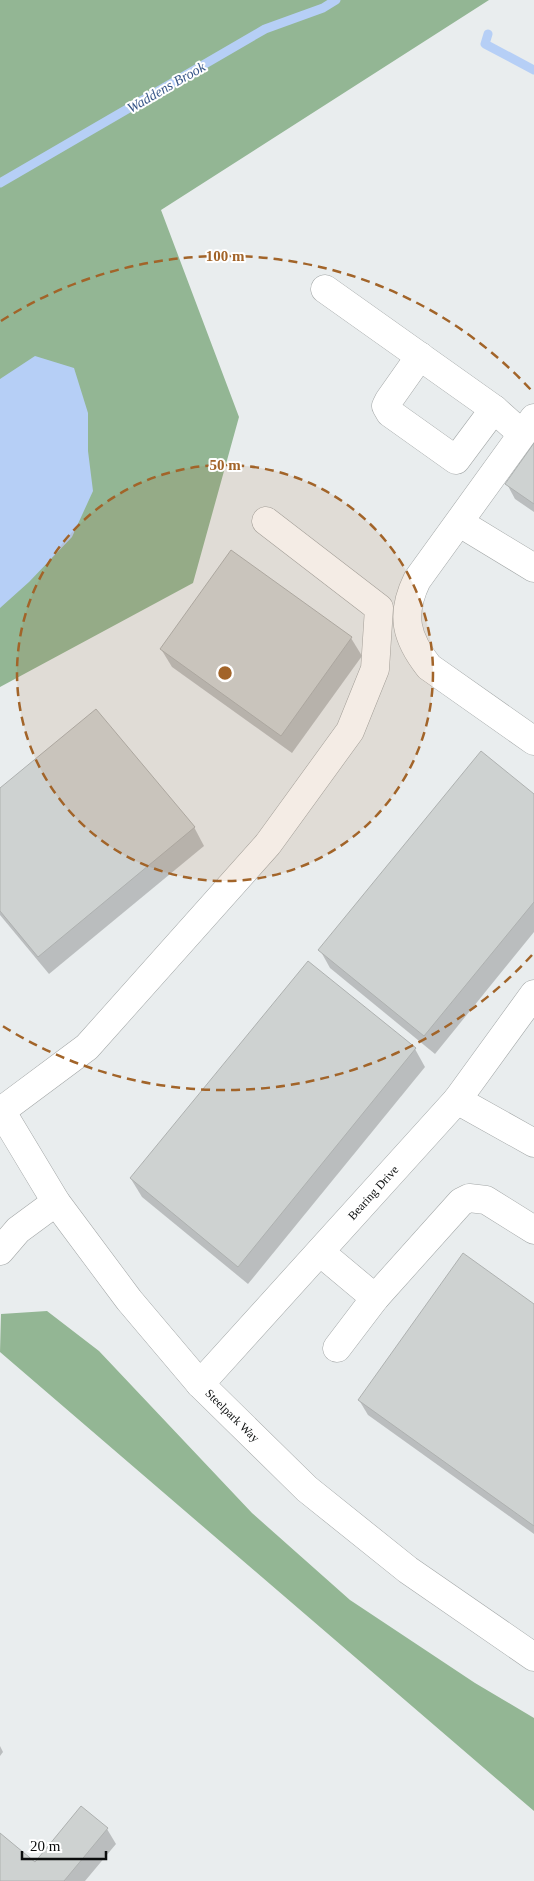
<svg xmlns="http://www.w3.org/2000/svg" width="534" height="1881" viewBox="0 0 534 1881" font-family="Georgia,serif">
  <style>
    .forest { fill: #93b694 }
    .water { fill: #b6cff6 }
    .shadow { fill: #0003 }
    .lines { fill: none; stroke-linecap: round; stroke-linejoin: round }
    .stream { stroke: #b6cff6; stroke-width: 9 }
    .building { fill: #ced2d1; stroke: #aeb1b0 }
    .minor-casing { stroke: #a3a7a7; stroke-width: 29 }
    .minor { stroke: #fff; stroke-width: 28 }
    .ring { fill: none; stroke: #a26429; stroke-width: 2.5; stroke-dasharray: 9 6 }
    .labels { text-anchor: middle; stroke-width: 4; stroke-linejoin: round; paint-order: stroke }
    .street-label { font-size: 12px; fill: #0c0e0e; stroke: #fff }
    .water-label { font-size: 14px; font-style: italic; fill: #375688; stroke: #fff }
    .centre { fill: #a26429; stroke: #fff; stroke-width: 2.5 }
    .ring-label { font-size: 15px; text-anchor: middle; font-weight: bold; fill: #a26429; stroke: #fff; stroke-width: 4; stroke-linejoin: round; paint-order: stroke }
  </style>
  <rect width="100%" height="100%" fill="#e9edee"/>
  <g class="forest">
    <path d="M0 0H489L161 210 239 417 193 583 0 687Z"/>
    <path d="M47 1311 99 1351 252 1513 350 1600 475 1683 534 1718V1811L0 1352 1 1314Z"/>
  </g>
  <path class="water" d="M35 356 74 368 88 413V451L93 491 72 537 29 582 0 608V379Z"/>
  <g class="shadow">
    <path d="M534 446V512L515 499 507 484Z"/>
    <path d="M351 638 362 656 292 753 172 667 161 649Z"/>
    <path d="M0 790 194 827 204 846 49 974 0 915Z"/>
    <path d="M534 795V932L435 1054 330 968 320 950Z"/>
    <path d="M415 1049 425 1067 248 1284 142 1197 131 1179Z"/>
    <path d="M534 1305V1534L368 1415 359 1400Z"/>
    <path d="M0 1746 3 1752 0 1756Z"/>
    <path d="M107 1829 116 1844 85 1881H0V1835L35 1864Z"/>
  </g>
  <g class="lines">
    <g class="stream">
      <path d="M488 34 485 44 534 70"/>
      <path d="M0 183 265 29 323 8 336 0"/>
    </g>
  </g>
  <g class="building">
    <path d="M534 443V504L505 484Z"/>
    <path d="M231 550 352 637 281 736 160 649Z"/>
    <path d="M96 709 195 827 38 957 0 911V788Z"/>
    <path d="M481 751 534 794V902L424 1036 318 950Z"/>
    <path d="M308 961 416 1048 238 1267 130 1178Z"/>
    <path d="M463 1253 534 1304V1526L358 1400Z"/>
    <path d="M81 1806 108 1828 64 1881H0V1833L35 1862Z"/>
  </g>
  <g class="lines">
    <g class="minor-casing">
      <g id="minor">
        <path d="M325 289 494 409 522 434"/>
        <path d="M420 356 389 400 386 406 390 413 456 460 494 409"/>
        <path d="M534 418 417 580C400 615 406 638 429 667L534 741"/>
        <path d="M460 523 534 568"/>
        <path d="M457 1100 534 1143"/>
        <path id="s1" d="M0 1109 56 1202 129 1300 200 1384 307 1489 408 1570 534 1657"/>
        <path d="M1 1111 87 1047 268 844 350 731 375 669 379 608 266 521"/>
        <path d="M0 1251 18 1230 56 1202"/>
        <path d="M320 1252 375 1298"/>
        <path d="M337 1348 375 1298 461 1202 469 1198 486 1200 534 1230"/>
        <path id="s2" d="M200 1384 457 1100 534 994"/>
      </g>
    </g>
    <use href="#minor" class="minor"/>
  </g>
  <circle cx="225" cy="673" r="208" fill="#a26429" fill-opacity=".12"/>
  <g class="ring">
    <circle cx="225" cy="673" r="208"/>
    <path d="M532 955A417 417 0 0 1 1 1025M1 321A417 417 0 0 1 532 391"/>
  </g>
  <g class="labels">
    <g class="street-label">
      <text dy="4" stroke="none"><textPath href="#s2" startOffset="258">Bearing Drive</textPath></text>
      <text dy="4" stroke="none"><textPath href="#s1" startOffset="386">Steelpark Way</textPath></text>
    </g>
    <g class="water-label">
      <text transform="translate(166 87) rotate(-30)" y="5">Waddens Brook</text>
    </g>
  </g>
  <circle cx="225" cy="673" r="8" class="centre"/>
  <g class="ring-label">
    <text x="225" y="261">100 m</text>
    <text x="225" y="470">50 m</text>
  </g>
  <path d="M22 1851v8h84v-8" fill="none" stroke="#0c0e0e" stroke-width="2.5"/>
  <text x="30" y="1851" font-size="15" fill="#0c0e0e" stroke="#ffffff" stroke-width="4" paint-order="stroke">20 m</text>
</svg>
